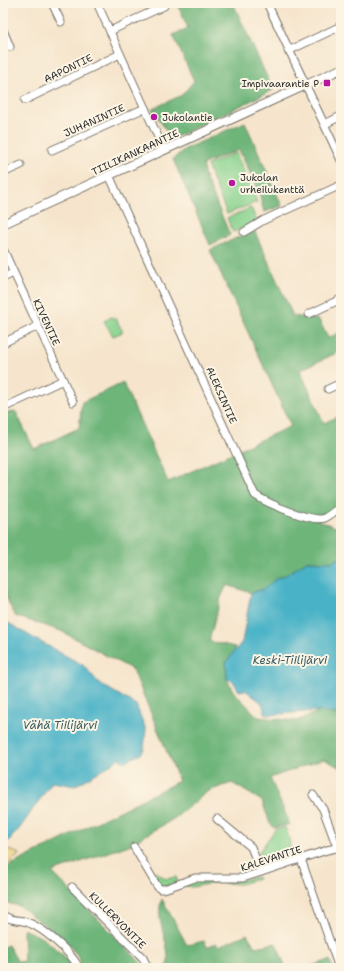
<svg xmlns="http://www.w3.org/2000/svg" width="344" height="971" viewBox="0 0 344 971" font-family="'Shantell Sans',sans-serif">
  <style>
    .green { fill: #89d38f; stroke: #5a7f5d }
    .forest { fill: #6eb57a; stroke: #4c7052 }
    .sand { fill: #eeda9e; stroke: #8c8264 }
    .water { fill: #49b2c7; stroke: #3a6e79 }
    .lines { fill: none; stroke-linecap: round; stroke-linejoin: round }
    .minor-casing { stroke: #726c63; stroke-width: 9 }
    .tertiary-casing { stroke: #726c63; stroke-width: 10 }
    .minor { stroke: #fff; stroke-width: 7 }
    .tertiary { stroke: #fff; stroke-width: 8 }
    .poi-dot { fill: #b5179e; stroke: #fcf5e5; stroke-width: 1.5 }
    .labels { text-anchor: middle; stroke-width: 4; stroke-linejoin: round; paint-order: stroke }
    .street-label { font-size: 10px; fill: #2b2b2b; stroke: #fcf5e5 }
    .poi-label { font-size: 10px; fill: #2b2b2b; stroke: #fcf5e5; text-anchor: start }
    .water-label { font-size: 11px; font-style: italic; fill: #365a62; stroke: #fcf5e5 }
  </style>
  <rect width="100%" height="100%" fill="#fcf5e5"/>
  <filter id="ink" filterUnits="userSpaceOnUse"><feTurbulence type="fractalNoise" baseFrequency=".025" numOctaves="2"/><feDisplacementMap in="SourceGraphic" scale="8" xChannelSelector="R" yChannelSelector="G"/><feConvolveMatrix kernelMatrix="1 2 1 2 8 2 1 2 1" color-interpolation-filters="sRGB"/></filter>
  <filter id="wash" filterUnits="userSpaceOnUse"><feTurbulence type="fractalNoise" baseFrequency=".012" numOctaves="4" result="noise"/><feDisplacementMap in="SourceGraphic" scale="16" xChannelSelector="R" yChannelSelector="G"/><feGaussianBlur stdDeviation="0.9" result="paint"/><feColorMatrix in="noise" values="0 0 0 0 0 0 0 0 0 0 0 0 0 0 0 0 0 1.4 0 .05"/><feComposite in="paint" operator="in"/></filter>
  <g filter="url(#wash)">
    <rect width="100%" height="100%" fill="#f6e5cc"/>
    <g class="green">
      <path d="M236 153 257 202 227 214 207 165Z"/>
      <path d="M251 208 257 222 233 232 227 218Z"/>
      <path d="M111 317 116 319 123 332 113 336 104 321Z"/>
      <path d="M285 827 289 838 291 856 264 863 259 852 275 830Z"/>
      <path d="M252 861 255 868 253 873 242 875 241 872 248 869Z"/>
      <path d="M156 872 166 879 176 877 178 882 165 887 160 885 153 874Z"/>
      <path d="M257 877 258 879 240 884 224 883Z"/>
      <path d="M190 881H215L218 882 192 887 184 885Z"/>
    </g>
    <g class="forest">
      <path d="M177 3H233L273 90 172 139 152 109 182 95 194 81 173 35 188 28Z"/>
      <path d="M245 122 282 206 264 212 259 192 239 150 203 164 204 174 230 235 210 245 173 159 185 149Z"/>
      <path d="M254 230 293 316 319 320 328 338 341 332V351L300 370 324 423 341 415V503L317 520 341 529V557L332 562 307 561 284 576 277 578 264 589 251 593 227 585 221 597 209 641 235 647 234 653 226 662 227 679 233 691 258 717 297 721 319 711 341 715V768L324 759 270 778 290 824 274 828 270 823 262 801 232 783 208 791 175 818 129 845 52 872 146 968H82L79 957 63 939 19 906 3 902V869L179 781 133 670 61 631 15 616 3 591V413L16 412 34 449 79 428 82 402 123 383 168 482 291 426 210 250Z"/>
      <path d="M162 899 187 945 204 941 207 947 216 943 219 946 247 934 255 947 276 943 286 968H251L241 960 225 961 216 968H167C173 946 153 921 162 899Z"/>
      <path d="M23 929 43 938 72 963 74 968H3V947L8 945 18 962 24 961Z"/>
      <path d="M330 960 333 968H305Z"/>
    </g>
    <path class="sand" d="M3 848 20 854 3 868Z"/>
    <g class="water">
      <path d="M341 557V715L319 711 266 715 262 703 245 690 239 691 233 681 227 679 226 662 242 642 251 593 264 589 277 578 284 576 307 561 332 562Z"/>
      <path d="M3 620 39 641 83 665 99 683 136 705 146 730 144 749 141 754 124 762 118 758 115 762 75 786 52 782 20 828 3 847Z"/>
    </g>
  </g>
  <g filter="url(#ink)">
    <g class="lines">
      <g class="minor-casing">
        <g id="minor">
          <path d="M52 3 61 22"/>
          <path d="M97 3 164 150"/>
          <path d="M267 3 341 160"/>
          <path d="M3 30 10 47"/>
          <path d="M110 31 164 6"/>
          <path d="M288 51 341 26"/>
          <path d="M25 100 120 54"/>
          <path d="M325 124 341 116"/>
          <path d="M52 150 145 108"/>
          <path d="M3 173 21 165"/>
          <path d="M109 175 255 495C267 503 312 523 325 518 331 515 336 510 341 507"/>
          <path d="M244 232 264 220 341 185"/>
          <path d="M3 249 73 402"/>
          <path d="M3 278 13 273"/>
          <path d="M309 314 341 299"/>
          <path d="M3 343 38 326"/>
          <path d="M328 389 341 383"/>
          <path d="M3 408 63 380"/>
          <path d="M313 795 323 809 337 847"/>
          <path d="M217 819 251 847 261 872"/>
          <path d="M134 847 157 886 160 889H164L195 878H243L327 850 341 847"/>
          <path d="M301 859 339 968"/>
          <path d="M72 887 143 958 148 968"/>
          <path d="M3 915C12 921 13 919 23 921 41 925 71 952 79 968"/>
        </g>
      </g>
      <g class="tertiary-casing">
        <path id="tertiary" d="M3 224 341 69"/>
      </g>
      <use href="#minor" class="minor"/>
      <use href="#tertiary" class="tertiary"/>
    </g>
  </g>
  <g class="poi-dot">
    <rect x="323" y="79" width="8" height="8" rx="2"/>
    <circle cx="154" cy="117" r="4"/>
    <circle cx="232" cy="183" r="4"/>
  </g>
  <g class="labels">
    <g class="street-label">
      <text transform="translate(68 68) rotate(-26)" y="4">AAPONTIE</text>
      <text transform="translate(94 120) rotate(-24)" y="4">JUHANINTIE</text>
      <text transform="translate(135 152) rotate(-25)" y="4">TIILIKANKAANTIE</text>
      <text transform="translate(47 322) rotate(65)" y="4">KIVENTIE</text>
      <text transform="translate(222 395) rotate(66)" y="4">ALEKSINTIE</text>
      <text transform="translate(271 858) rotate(-18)" y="4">KALEVANTIE</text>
      <text transform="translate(118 920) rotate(45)" y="4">KULLERVONTIE</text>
    </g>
    <g class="poi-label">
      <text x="319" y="87" text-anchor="end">Impivaarantie P</text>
      <text x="162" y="121">Jukolantie</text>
      <text x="240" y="181">Jukolan<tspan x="240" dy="12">urheilukenttä</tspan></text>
    </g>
    <g class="water-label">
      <text x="290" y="664">Keski-Tiilijärvi</text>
      <text x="60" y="729">Vähä Tiilijärvi</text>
    </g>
  </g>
  <rect width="344" height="971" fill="none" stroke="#fcf5e5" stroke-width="16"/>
</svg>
